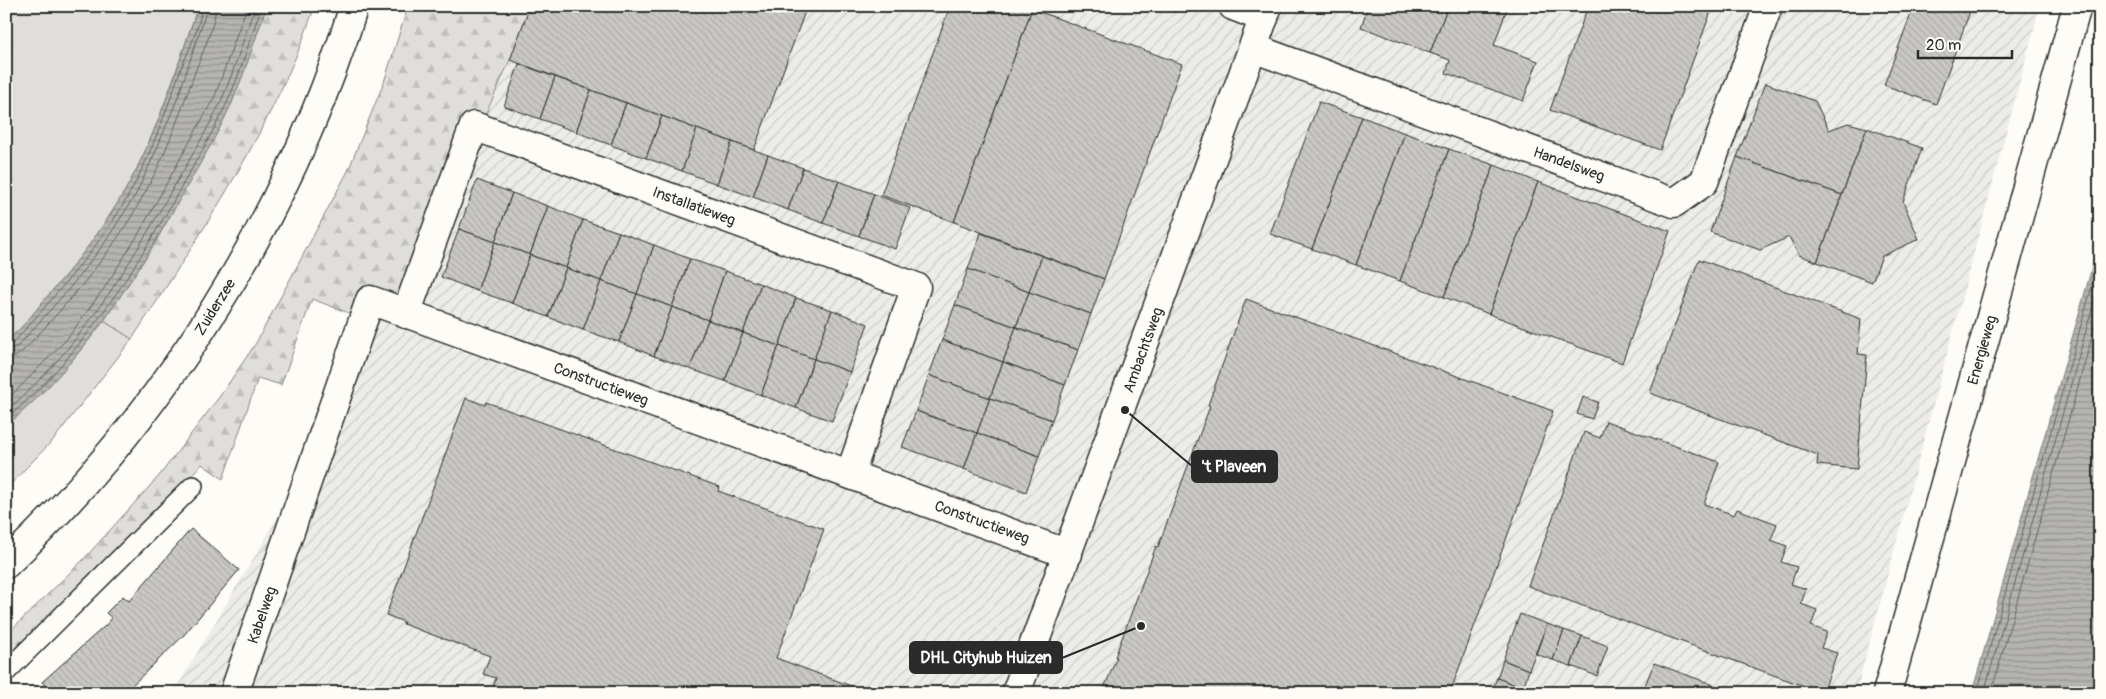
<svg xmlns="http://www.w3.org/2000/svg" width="2106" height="699" viewBox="0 0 2106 699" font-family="Pangolin,sans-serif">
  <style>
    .industrial { fill: url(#industrial-furrows) }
    .grass { fill: #dfdeda; stroke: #858482 }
    .forest { fill: url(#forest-firs); stroke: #858482 }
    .water { fill: url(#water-rules); stroke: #7e7d7b }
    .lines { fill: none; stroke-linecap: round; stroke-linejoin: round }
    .shore { stroke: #626261; stroke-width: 1 }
    .building { fill: url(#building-back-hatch); stroke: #2b2b2b }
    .service-casing { stroke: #2b2b2b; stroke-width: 22 }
    .minor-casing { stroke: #2b2b2b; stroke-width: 31 }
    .tertiary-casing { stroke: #2b2b2b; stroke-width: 31 }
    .service { stroke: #fdfcf7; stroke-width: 19 }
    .minor { stroke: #fdfcf7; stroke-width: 28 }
    .tertiary { stroke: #fdfcf7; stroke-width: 28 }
    .labels { text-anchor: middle; stroke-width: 4.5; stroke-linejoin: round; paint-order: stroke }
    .street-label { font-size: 15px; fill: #2b2b2b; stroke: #fdfcf7 }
    .leader { fill: none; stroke: #2b2b2b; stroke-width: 2 }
    .callout-dot { fill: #2b2b2b; stroke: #fdfcf7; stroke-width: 2 }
    .callout { fill: #2b2b2b; stroke: #2b2b2b; stroke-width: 2 }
    .callout-label { font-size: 16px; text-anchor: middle; font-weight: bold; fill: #fff }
  </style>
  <defs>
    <pattern id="industrial-furrows" width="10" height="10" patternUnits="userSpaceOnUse" patternTransform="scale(1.25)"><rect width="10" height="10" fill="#edece8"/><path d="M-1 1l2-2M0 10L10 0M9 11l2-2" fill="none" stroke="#cbcbc7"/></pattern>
    <pattern id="forest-firs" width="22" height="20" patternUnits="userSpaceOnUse" patternTransform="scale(1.25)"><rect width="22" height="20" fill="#dfdeda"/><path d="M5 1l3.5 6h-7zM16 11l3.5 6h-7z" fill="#c0bfbb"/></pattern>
    <pattern id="water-rules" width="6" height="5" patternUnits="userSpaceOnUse" patternTransform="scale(1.25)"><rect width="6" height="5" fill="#b5b4b1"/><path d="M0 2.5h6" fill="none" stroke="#939390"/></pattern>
    <pattern id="building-back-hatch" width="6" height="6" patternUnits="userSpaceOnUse" patternTransform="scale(1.25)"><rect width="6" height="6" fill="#c9c8c4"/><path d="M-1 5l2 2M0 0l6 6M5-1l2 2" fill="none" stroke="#adaca9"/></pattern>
  </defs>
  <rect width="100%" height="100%" fill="#fdfcf7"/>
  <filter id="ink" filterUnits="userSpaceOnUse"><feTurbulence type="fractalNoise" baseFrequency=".02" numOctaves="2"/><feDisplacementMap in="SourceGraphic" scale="10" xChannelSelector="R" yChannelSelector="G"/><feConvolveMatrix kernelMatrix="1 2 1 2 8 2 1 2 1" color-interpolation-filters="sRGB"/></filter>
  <g filter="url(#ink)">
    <path class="industrial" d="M530 6H2040L1856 693H166L178 685 285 505 354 315 510 60Z"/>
    <g class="grass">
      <path d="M7 6H198C178 65 156 136 126 189 103 229 75 265 45 299 35 311 20 333 6 340V66L12 47Z"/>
      <path d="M104 321 132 339 54 439 6 489V426C43 395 75 359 104 321Z"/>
    </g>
    <g class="forest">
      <path d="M267 6H315C307 27 300 49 290 70 248 165 189 252 132 339L104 321 154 245 232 103Z"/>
      <path d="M408 6H530L510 60 398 310 354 315 312 299 281 385 258 378 223 479 202 464 15 656 6 648V635L83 560 159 476 220 396 256 343 348 171 384 82Z"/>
    </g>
    <g class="water">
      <path d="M198 6H267C255 38 246 71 232 102 219 133 200 163 184 192 135 278 83 362 6 426V340C19 333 35 311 45 299 75 265 103 229 126 189 157 135 178 66 198 6Z"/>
      <path d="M2100 239V693H1972Z"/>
    </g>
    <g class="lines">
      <g class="shore">
        <path d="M6 344 14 342C56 294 100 247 131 191 151 154 166 112 180 71 188 51 200 28 202 6"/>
        <path d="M6 351 18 346 68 290 104 244 136 194 155 153 178 97 208 6"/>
        <path d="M6 358 15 357 23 351C67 304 111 255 142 198 164 160 179 116 194 75 201 55 215 27 216 6"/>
        <path d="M6 401 66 340 105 287 138 235 215 96 247 6"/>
        <path d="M6 411C78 351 127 269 173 188 190 159 208 129 222 99 235 69 244 37 255 6"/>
        <path d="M6 419C78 359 128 280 174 200 192 168 211 136 227 103 241 72 250 38 262 6"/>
        <path d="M1977 693 2100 258"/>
        <path d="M1984 693 2100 281"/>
        <path d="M1991 693 2100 309"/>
      </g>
    </g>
    <g class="building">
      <path d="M530 6H807L754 150 510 60Z"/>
      <path d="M950 6H1026L1032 9 954 222 881 195Z"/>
      <path d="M1368 6H1448L1430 53 1361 27Z"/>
      <path d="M1448 6H1508L1494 45 1538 61 1523 101 1446 73 1450 60 1430 53Z"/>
      <path d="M1588 6H1713L1660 150 1550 110Z"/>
      <path d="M1914 6H1972L1936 104 1884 85Z"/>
      <path d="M1032 9 1182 64 1104 279 954 222Z"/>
      <path d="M519 64 555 77 540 119 504 106Z"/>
      <path d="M555 77 591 90 576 132 540 119Z"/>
      <path d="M1765 83 1815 101 1829 130 1848 123 1867 128 1842 195 1737 157Z"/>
      <path d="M591 90 626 103 611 145 576 132Z"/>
      <path d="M1319 102 1362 117 1312 249 1270 234Z"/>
      <path d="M626 103 662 116 646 158 611 145Z"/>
      <path d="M662 116 697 129 682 171 646 158Z"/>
      <path d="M1362 117 1405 133 1356 265 1312 249Z"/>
      <path d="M1867 128 1922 148 1903 202 1919 239 1882 256 1872 282 1817 262Z"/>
      <path d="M697 129 732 142 717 184 682 171Z"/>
      <path d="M1405 133 1449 149 1400 281 1356 265Z"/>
      <path d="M732 142 768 155 753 197 717 184Z"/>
      <path d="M1449 149 1494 165 1444 297 1400 281Z"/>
      <path d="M768 155 803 168 788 210 753 197Z"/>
      <path d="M1737 157 1842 195 1817 262 1799 255 1789 237 1760 250 1710 232Z"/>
      <path d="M1494 165 1538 182 1489 314 1444 297Z"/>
      <path d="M803 168 839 181 823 223 788 210Z"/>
      <path d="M477 180 512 193 495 242 459 229Z"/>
      <path d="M839 181 874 194 859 236 823 223Z"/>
      <path d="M1538 182 1670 231 1622 363 1489 314Z"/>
      <path d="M512 193 548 206 530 255 495 242Z"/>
      <path d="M874 194 910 208 895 249 859 236Z"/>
      <path d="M548 206 583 220 566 268 530 255Z"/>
      <path d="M583 220 619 232 601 281 566 268Z"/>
      <path d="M459 229 495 242 477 291 441 277Z"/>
      <path d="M619 232 654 245 637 294 601 281Z"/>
      <path d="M981 233 1042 256 1029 292 968 269Z"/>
      <path d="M495 242 530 255 512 303 477 291Z"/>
      <path d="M654 245 690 259 672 307 637 294Z"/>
      <path d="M530 255 566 268 548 317 512 303Z"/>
      <path d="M1042 256 1104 279 1091 314 1029 292Z"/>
      <path d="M690 259 725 271 708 320 672 307Z"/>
      <path d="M1699 259 1861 319 1858 354 1867 355 1857 469 1817 465 1818 455 1650 393Z"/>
      <path d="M566 268 601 281 583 330 548 317Z"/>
      <path d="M968 269 1029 292 1016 327 955 305Z"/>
      <path d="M725 271 761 284 743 333 708 320Z"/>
      <path d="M601 281 637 294 619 342 583 330Z"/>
      <path d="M761 284 796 298 779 346 743 333Z"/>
      <path d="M1029 292 1091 314 1078 350 1016 327Z"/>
      <path d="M637 294 672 307 654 356 619 342Z"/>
      <path d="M796 298 832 310 814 359 779 346Z"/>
      <path d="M1246 299 1553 411 1450 693H1102L1117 657H1115L1156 546 1158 547 1210 406 1208 405Z"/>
      <path d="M955 305 1016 327 1003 362 942 340Z"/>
      <path d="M672 307 708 320 690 369 654 356Z"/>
      <path d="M832 310 868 324 850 372 814 359Z"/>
      <path d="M708 320 743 333 725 381 690 369Z"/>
      <path d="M1016 327 1078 350 1065 385 1003 362Z"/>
      <path d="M743 333 779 346 761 395 725 381Z"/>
      <path d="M942 340 1003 362 990 398 929 375Z"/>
      <path d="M779 346 814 359 796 408 761 395Z"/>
      <path d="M814 359 850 372 832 421 796 408Z"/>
      <path d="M1003 362 1065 385 1052 420 990 398Z"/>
      <path d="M929 375 990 398 977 433 916 411Z"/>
      <path d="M1583 397 1598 402 1592 419 1577 414Z"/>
      <path d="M466 398 485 405 486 402 720 487 718 491 824 529 776 658 870 693H491L496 678 483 674 490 656 403 624 404 622 386 615Z"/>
      <path d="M990 398 1052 420 1039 456 977 433Z"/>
      <path d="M916 411 977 433 964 469 902 447Z"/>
      <path d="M1606 421 1719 462 1704 504 1734 515 1737 509 1777 524 1771 540 1787 546 1781 562 1797 567 1791 584 1806 589 1801 604 1817 610 1811 626 1827 632 1821 648 1837 653 1823 693 1528 586 1584 432 1600 438Z"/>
      <path d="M977 433 1039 456 1026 492 964 469Z"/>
      <path d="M191 529 239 570 183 636 124 693H51L42 682 106 625 112 618 106 613 123 596 129 601Z"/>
      <path d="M1520 614 1547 624 1529 670 1503 660Z"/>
      <path d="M1547 624 1564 630 1553 660 1536 654Z"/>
      <path d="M1564 630 1582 636 1571 666 1553 660Z"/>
      <path d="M1582 636 1608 646 1597 676 1571 666Z"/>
      <path d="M1503 660 1529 670 1523 688 1497 678Z"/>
      <path d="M1654 663 1736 693H1642Z"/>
      <path d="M1497 678 1523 688 1521 693H1491Z"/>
    </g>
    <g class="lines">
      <g class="service-casing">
        <path id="service" d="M6 672 193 486"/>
      </g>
      <g class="minor-casing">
        <g id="minor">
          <path d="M1233 6 1264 18"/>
          <path d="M1253 48 1674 203 1704 182 1768 6"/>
          <path d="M406 314 474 126 916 287 850 474"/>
          <path d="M234 693 370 300 1068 554"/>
          <path d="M1016 693 1268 6"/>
          <path d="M1887 693 2077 6"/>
        </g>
      </g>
      <g class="tertiary-casing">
        <path id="tertiary" d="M6 564C167 412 288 217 354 6"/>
      </g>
      <use href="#service" class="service"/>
      <use href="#minor" class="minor"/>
      <use href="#tertiary" class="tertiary"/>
    </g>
  </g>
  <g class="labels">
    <g class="street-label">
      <text transform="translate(1569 164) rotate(20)" y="5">Handelsweg</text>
      <text transform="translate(694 206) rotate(20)" y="5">Installatieweg</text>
      <text transform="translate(215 307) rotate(-58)" y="5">Zuiderzee</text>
      <text transform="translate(1143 350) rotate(-70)" y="5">Ambachtsweg</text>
      <text transform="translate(1982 350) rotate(-74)" y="5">Energieweg</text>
      <text transform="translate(601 384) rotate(20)" y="5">Constructieweg</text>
      <text transform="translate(982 522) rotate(20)" y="5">Constructieweg</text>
      <text transform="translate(262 615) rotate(-71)" y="5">Kabelweg</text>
    </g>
  </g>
  <path class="leader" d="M1125 410L1192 466M1141 626L1062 658"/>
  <g class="callout-dot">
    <circle cx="1125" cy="410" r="5"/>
    <circle cx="1141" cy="626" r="5"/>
  </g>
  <g class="callout">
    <rect x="1192" y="451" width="85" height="31" rx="5"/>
    <rect x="910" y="642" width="152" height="31" rx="5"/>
  </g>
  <g class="callout-label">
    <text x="1234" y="472">'t Plaveen</text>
    <text x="986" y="663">DHL Cityhub Huizen</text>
  </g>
  <rect width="2106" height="699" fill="none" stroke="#fdfcf7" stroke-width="25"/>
  <rect x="12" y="12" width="2081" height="674" fill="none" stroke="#2b2b2b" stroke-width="2" filter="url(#ink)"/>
  <path d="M1918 50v8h94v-8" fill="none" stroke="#2b2b2b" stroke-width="2.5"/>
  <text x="1926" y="50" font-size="15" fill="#2b2b2b" stroke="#fdfcf7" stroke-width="4" paint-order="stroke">20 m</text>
</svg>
